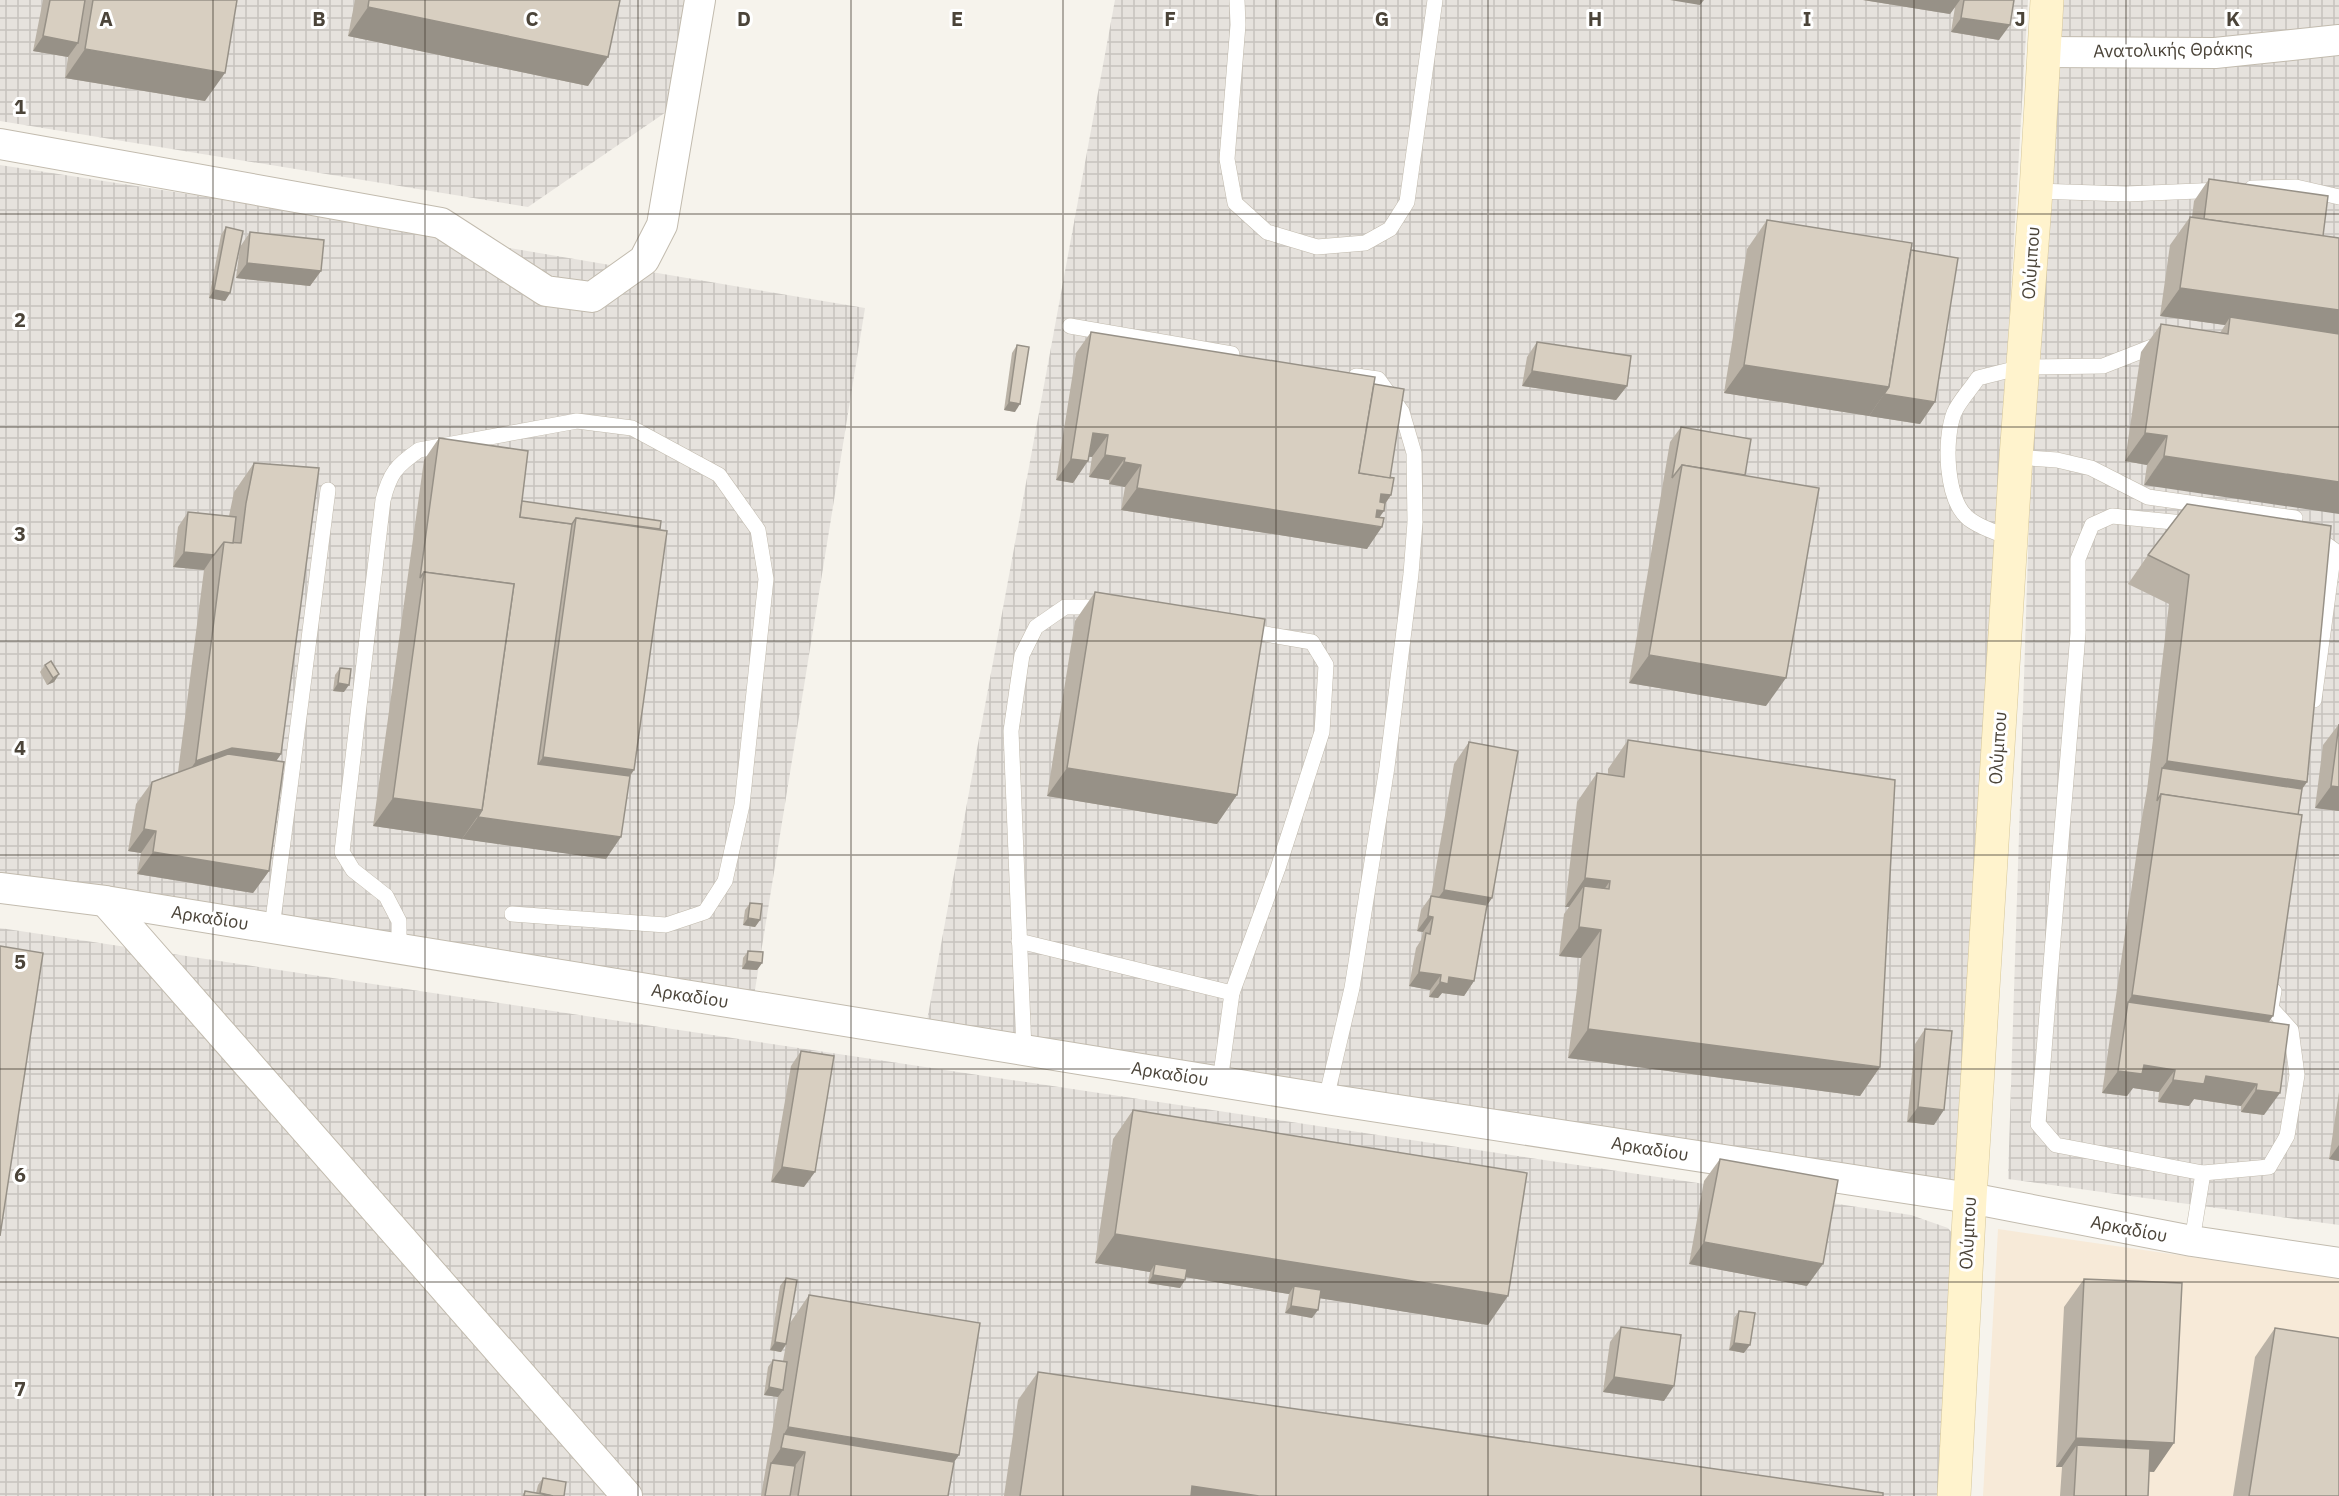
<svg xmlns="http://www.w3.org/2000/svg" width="2339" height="1496" viewBox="0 0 2339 1496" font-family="'IBM Plex Sans',sans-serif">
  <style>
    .commercial { fill: #f7ead8 }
    .industrial { fill: url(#industrial-grid) }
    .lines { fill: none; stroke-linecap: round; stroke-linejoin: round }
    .lane-casing { stroke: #c2bbae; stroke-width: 16 }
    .street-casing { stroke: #c2bbae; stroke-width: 32 }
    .secondary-casing { stroke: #d6c79b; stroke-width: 34 }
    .lane { stroke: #fff; stroke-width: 15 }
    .street { stroke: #fff; stroke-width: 30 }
    .secondary { stroke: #fff3cd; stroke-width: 33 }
    .wall { fill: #bab2a6 }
    .shaded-wall { fill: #979187 }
    .building { fill: #d8cfc1; stroke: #979187; stroke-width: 1.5 }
    .grid { fill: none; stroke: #4b4439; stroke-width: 1.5; stroke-opacity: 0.55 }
    .labels { text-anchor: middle; stroke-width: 6; stroke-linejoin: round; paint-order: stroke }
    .street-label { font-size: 18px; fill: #4b4439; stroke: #fff }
    .grid-label { font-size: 20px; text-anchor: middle; font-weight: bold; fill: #4b4439; stroke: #fff; stroke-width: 6; stroke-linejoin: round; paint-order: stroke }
  </style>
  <defs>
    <pattern id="industrial-grid" width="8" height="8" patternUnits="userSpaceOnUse" patternTransform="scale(1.5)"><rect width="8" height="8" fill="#e6e2dd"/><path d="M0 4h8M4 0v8" fill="none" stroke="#c7c3be"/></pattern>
  </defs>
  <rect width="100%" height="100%" fill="#f6f3ec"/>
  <path class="commercial" d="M1998 1229 2339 1278V1496H1983Z"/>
  <g class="industrial">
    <path d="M0 0H689L669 110 528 207 0 121Z"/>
    <path d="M1115 0H2028L1959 1177 1948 1184 926 1026Z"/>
    <path d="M2050 0H2339V1225L2008 1179 2044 52Z"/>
    <path d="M0 165 201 196 865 308 754 996 0 881Z"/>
    <path d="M0 928 1911 1215 1948 1228 1957 1239 1944 1496H0Z"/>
  </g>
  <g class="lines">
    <g class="lane-casing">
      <g id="lane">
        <path d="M1237 0 1238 25 1227 159 1235 203 1267 232 1317 247 1365 243 1390 229 1407 202 1435 0"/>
        <path d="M2252 188 2296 187 2339 197"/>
        <path d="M2036 191 2126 194 2222 190"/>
        <path d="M1070 326 1232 354"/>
        <path d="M2016 457 2057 460 2091 468 2148 497 2295 518"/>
        <path d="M2313 535 2334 550 2314 700"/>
        <path d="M2011 538C1997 533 1981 528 1969 519 1945 500 1944 439 1954 413 1959 401 1971 389 1978 378L2022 367 2103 366 2162 343"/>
        <path d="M272 928 328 490"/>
        <path d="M1019 941 1232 993"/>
        <path d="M399 948V921L386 896 353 870 342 852 383 500C390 473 396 466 419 450L577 421 632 428 719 475 758 530 766 579 742 805 725 881 705 912 666 925 512 914"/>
        <path d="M1024 1050 1011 731 1022 655 1036 627 1065 607H1103"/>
        <path d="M1220 1082 1232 993 1278 868 1322 732 1326 665 1312 642 1242 630"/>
        <path d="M1326 1099 1352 988 1387 767 1411 574 1415 522 1414 453 1402 412 1378 379 1356 376"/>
        <path d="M2203 1173 2269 1167 2287 1136 2297 1075 2291 1030 2271 1008 2274 991"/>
        <path d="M2192 1241 2203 1173 2056 1145 2038 1124 2078 633V559L2092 525 2112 516 2194 524"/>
      </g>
    </g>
    <g class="street-casing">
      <g id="street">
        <path d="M2044 52 2215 53 2339 40"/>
        <path d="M0 144 441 223 546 291 592 297 644 260 662 225 700 0"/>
        <path d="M0 888 105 901 1326 1099 1970 1198 2192 1241 2339 1263"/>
        <path d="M105 901 627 1496"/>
      </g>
    </g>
    <g class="secondary-casing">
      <path id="secondary" d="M1954 1496 1970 1198 2016 457 2036 191 2047 0"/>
    </g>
    <use href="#lane" class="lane"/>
    <use href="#street" class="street"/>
    <use href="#secondary" class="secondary"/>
  </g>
  <g class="wall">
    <path d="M43 0H237L205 101 65 78 68 57 33 51Z"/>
    <path d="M355 0H620L588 86 348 36Z"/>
    <path d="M1863 0H2014L1999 40 1951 32 1955 7 1950 14Z"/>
    <path d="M2209 179 2323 236 2144 485 2147 465 2125 461 2141 352 2161 324 2220 333 2225 325 2160 316 2170 245 2190 217H2192L2194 201Z"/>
    <path d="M1767 220 1911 250 1935 402 1920 424 1724 393 1747 249Z"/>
    <path d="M226 227 230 293 225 301 209 298 221 235Z"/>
    <path d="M250 232 321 271 310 286 236 278 240 247Z"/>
    <path d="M1091 332 1374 384 1390 478 1391 495 1385 504 1367 549 1121 510 1125 487 1109 484V480L1089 477 1092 457H1089L1073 483 1056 480 1076 353Z"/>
    <path d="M1537 342 1627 386 1616 400 1522 386 1527 357Z"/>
    <path d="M1017 345 1015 412 1004 410 1012 353Z"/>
    <path d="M1681 427 1745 475 1766 706 1629 683 1670 442Z"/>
    <path d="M439 438 522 501 660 529 634 770 630 776 606 859 373 826 424 460Z"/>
    <path d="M254 463 281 754 276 761 269 871 253 893 137 874 141 853 128 851 136 804 152 782 178 772 204 570 173 567 178 527 188 512 229 516 234 492Z"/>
    <path d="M2187 504 2307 782 2302 789 2268 1022 2264 1115 2241 1112V1106L2194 1099 2189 1106 2158 1102 2159 1092 2133 1088 2127 1096 2102 1093 2141 823 2147 790 2169 604 2128 584 2148 555Z"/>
    <path d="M1095 592 1237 795 1217 824 1047 796 1075 621Z"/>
    <path d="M45 665 59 674 54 682 47 685 40 672Z"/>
    <path d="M340 668 344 692 333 691 335 675Z"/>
    <path d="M2339 724V811L2315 808 2323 745Z"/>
    <path d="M1628 740 1880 1067 1860 1096 1568 1058 1581 958 1559 956 1564 914 1569 907H1565L1577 802 1597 773 1608 774V769Z"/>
    <path d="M1469 742 1492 898 1487 905 1474 981 1464 996 1442 993 1438 998 1429 997 1430 990 1409 986 1416 948 1421 940 1423 932 1417 931 1421 910 1431 896 1454 764Z"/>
    <path d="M750 903 760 920 755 927 743 925 745 910Z"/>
    <path d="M748 951 762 963 757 970 742 969 743 958Z"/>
    <path d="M1925 1029 1934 1125 1907 1122 1915 1044Z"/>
    <path d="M801 1051 804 1187 771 1182 791 1066Z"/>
    <path d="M2339 1092V1161L2329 1159Z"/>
    <path d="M1133 1110 1488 1325 1320 1298 1312 1318 1285 1313 1289 1294 1185 1277 1180 1288 1148 1283 1150 1272 1095 1263 1113 1139Z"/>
    <path d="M1720 1159 1807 1286 1689 1264 1704 1181Z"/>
    <path d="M786 1278 790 1323 809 1295 959 1455 954 1462 948 1496H761L778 1397 764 1395 768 1367 773 1360 783 1361 786 1345 781 1352 770 1350 780 1286Z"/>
    <path d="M2084 1279 2154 1472 2149 1471 2148 1496H2060L2062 1467H2056L2064 1307Z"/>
    <path d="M1739 1311 1744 1353 1729 1350 1734 1318Z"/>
    <path d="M1621 1327 1664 1401 1603 1392 1610 1342Z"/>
    <path d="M2275 1328 2339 1496H2233L2255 1357Z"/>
    <path d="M1038 1372 1883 1496H1004L1018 1400Z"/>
    <path d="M543 1478 564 1496H522L525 1491 536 1493 538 1485Z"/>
  </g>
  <g class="shaded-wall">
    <path d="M1670 0H1704L1700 5Z"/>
    <path d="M1863 0H1960L1950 14Z"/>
    <path d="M368 7 608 57 588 86 348 36Z"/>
    <path d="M1961 18 2010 25 1999 40 1951 32Z"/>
    <path d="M43 36 78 43 68 57 33 51Z"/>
    <path d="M85 49 225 73 205 101 65 78Z"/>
    <path d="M247 263 321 271 310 286 236 278Z"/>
    <path d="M2180 288 2339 310V342L2230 317 2225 325 2160 316Z"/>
    <path d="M214 290 230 293 225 301 209 298Z"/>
    <path d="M1744 365 1889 387 1869 416 1724 393Z"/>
    <path d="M1532 371 1627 386 1616 400 1522 386Z"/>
    <path d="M1884 394 1935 402 1920 424 1869 416Z"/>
    <path d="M1009 402 1020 404 1015 412 1004 410Z"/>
    <path d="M1093 433 1108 435 1092 457 1077 455Z"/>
    <path d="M2145 433 2167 436 2147 465 2125 461Z"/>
    <path d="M1105 455 1125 458 1109 480 1089 477Z"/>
    <path d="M2164 456 2339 482V514L2144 485Z"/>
    <path d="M1071 459 1088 461 1073 483 1056 480Z"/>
    <path d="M1124 462 1141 465 1125 487 1109 484Z"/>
    <path d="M1354 480 1391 495 1380 511H1384L1373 526 1382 527 1367 549 1121 510 1137 488Z"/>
    <path d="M184 552 214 555 204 570 173 567Z"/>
    <path d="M1649 655 1786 678 1766 706 1629 683Z"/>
    <path d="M59 674 54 682 47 685 53 678Z"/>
    <path d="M338 683 349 685 344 692 333 691Z"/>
    <path d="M232 748 281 754 261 783 176 790 196 761Z"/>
    <path d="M543 757 634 770 614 798 523 786Z"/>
    <path d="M2167 761 2307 782 2287 810 2162 768Z"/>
    <path d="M1067 768 1237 795 1217 824 1047 796Z"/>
    <path d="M2331 786 2339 787V811L2315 808Z"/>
    <path d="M393 798 482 810 462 839 373 826Z"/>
    <path d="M478 817 621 837 606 859 462 839Z"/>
    <path d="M144 829 156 831 141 853 128 851Z"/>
    <path d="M153 852 269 871 253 893 137 874Z"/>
    <path d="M1585 878 1610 881 1590 910 1584 886 1569 907H1565Z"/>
    <path d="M1444 890 1492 898 1477 920 1428 912Z"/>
    <path d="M1428 916 1433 917 1423 932 1417 931Z"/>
    <path d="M748 918 760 920 755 927 743 925Z"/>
    <path d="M1579 927 1601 930 1581 958 1559 956Z"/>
    <path d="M747 961 762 963 757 970 742 969Z"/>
    <path d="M1419 972 1441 975 1430 990 1409 986Z"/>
    <path d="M1449 977 1474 981 1464 996 1442 993 1438 998 1429 997 1440 982Z"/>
    <path d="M2132 995 2273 1016 2253 1044 2128 1002Z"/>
    <path d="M1588 1029 1880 1067 1860 1096 1568 1058Z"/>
    <path d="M2144 1065 2175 1070 2159 1092 2133 1088 2127 1096 2102 1093 2118 1071Z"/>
    <path d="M2206 1076 2257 1084 2241 1106 2194 1099 2189 1106 2158 1102 2173 1080Z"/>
    <path d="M2256 1090 2280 1093 2264 1115 2241 1112Z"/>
    <path d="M1918 1107 1944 1110 1934 1125 1907 1122Z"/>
    <path d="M2339 1145V1161L2329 1159Z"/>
    <path d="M782 1167 815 1172 804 1187 771 1182Z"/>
    <path d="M1115 1234 1508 1296 1488 1325 1293 1294 1294 1286 1289 1294 1154 1272 1155 1264 1150 1272 1095 1263Z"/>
    <path d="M1704 1242 1823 1264 1807 1286 1689 1264Z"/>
    <path d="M1153 1275 1185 1280 1180 1288 1148 1283Z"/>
    <path d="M1291 1306 1318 1310 1312 1318 1285 1313Z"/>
    <path d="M775 1342 786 1344 781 1352 770 1350Z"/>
    <path d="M1734 1343 1750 1345 1744 1353 1729 1350Z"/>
    <path d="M1614 1377 1674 1386 1664 1401 1603 1392Z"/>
    <path d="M769 1387 783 1390 778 1397 764 1395Z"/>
    <path d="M788 1427 959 1455 939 1483 805 1452 789 1474 771 1463 781 1448 784 1434Z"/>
    <path d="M2076 1438 2174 1443 2154 1472 2076 1468 2077 1445 2062 1467H2056Z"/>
    <path d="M1192 1486 1259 1496H1185Z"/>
  </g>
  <g class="building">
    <path d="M50 0H85L78 43 43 36Z"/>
    <path d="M93 0H237L225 73 85 49Z"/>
    <path d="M369 0H620L608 57 368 7Z"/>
    <path d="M1964 0H2014L2010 25 1961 18Z"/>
    <path d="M2209 179 2328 196 2323 236 2204 219Z"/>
    <path d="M2190 217 2339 238V310L2180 288Z"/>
    <path d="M1767 220 1912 243 1889 387 1744 365Z"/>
    <path d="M226 227 243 231 230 293 214 290Z"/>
    <path d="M250 232 324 240 321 271 247 263Z"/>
    <path d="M1911 250 1958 258 1935 402 1884 394 1889 387Z"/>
    <path d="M2230 317 2339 334V482L2164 456 2167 436 2145 433 2161 324 2228 334Z"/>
    <path d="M1091 332 1375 377 1359 473 1394 478 1391 495 1381 494 1380 502 1385 503 1384 511 1377 510 1376 517 1384 518 1382 527 1137 488 1141 465 1124 462 1125 458 1105 455 1108 435 1093 433 1088 461 1071 459Z"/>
    <path d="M1537 342 1631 356 1627 386 1532 371Z"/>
    <path d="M1017 345 1029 347 1020 404 1009 402Z"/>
    <path d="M1374 384 1404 389 1390 478 1359 473Z"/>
    <path d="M1681 427 1751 439 1745 475 1682 465 1672 478Z"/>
    <path d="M439 438 528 451 520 517 572 524 538 764 630 776 621 837 478 817 482 810 514 584 424 572 420 578Z"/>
    <path d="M254 463 319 468 281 754 232 748 196 761 224 542 241 543 246 503Z"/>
    <path d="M1682 465 1819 488 1786 678 1649 655Z"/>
    <path d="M522 501 661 521 660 529 576 518 572 524 520 517Z"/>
    <path d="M2187 504 2331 526 2307 782 2167 761 2189 575 2148 555Z"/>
    <path d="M188 512 236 517 233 543 224 542 214 555 184 552Z"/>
    <path d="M576 518 667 531 634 770 543 757Z"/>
    <path d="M424 572 514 584 482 810 393 798Z"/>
    <path d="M1095 592 1265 619 1237 795 1067 768Z"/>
    <path d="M51 661 59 674 53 678 45 665Z"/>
    <path d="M340 668 351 669 349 685 338 683Z"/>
    <path d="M2339 724V787L2331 786Z"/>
    <path d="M1628 740 1895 780 1880 1067 1588 1029 1601 930 1579 927 1584 886 1609 889 1610 881 1585 878 1597 773 1624 777Z"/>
    <path d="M1469 742 1518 751 1492 898 1444 890Z"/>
    <path d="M228 754 284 762 269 871 153 852 156 831 144 829 152 782Z"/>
    <path d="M2162 768 2302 789 2298 815 2161 794 2157 801Z"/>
    <path d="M2161 794 2302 815 2273 1016 2132 995Z"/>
    <path d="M1431 896 1487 905 1474 981 1449 977 1448 984 1440 982 1441 975 1419 972 1426 933 1430 934 1433 917 1428 916Z"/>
    <path d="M750 903 762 904 760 920 748 918Z"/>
    <path d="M0 946 43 953 0 1236Z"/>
    <path d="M748 951 763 952 762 963 747 961Z"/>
    <path d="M2128 1002 2289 1025 2280 1093 2256 1090 2257 1084 2206 1076 2204 1084 2173 1080 2175 1070 2144 1065 2142 1074 2118 1071Z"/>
    <path d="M1925 1029 1952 1031 1944 1110 1918 1107Z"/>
    <path d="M801 1051 834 1056 815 1172 782 1167Z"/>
    <path d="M1133 1110 1527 1173 1508 1296 1115 1234Z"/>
    <path d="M1720 1159 1838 1180 1823 1264 1704 1242Z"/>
    <path d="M1155 1264 1187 1269 1185 1280 1153 1275Z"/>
    <path d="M786 1278 797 1280 786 1344 775 1342Z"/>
    <path d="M2084 1279 2182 1283 2174 1443 2076 1438Z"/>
    <path d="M1294 1286 1321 1290 1318 1310 1291 1306Z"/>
    <path d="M809 1295 980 1323 959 1455 788 1427Z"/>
    <path d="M1739 1311 1755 1313 1750 1345 1734 1343Z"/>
    <path d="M1621 1327 1681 1335 1674 1386 1614 1377Z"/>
    <path d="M2275 1328 2339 1338V1496H2249Z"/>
    <path d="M773 1360 787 1362 783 1390 769 1387Z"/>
    <path d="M1038 1372 1883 1493V1496H1259L1192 1486 1191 1496H1020Z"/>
    <path d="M784 1434 954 1462 948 1496H798L805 1452 781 1448Z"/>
    <path d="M2077 1445 2150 1449 2148 1496H2074Z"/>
    <path d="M771 1463 795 1466 790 1496H765Z"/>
    <path d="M543 1478 566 1482 564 1496H553L540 1493Z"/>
    <path d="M525 1491 553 1496H524Z"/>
  </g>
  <path class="grid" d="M213 0V1496M425 0V1496M638 0V1496M851 0V1496M1063 0V1496M1276 0V1496M1488 0V1496M1701 0V1496M1914 0V1496M2126 0V1496M0 214H2339M0 427H2339M0 641H2339M0 855H2339M0 1069H2339M0 1282H2339"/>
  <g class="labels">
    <g class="street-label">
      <text transform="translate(2173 50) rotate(-1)" y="6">Ανατολικής Θράκης</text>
      <text transform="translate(2031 263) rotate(-86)" y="6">Ολύμπου</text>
      <text transform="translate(1998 748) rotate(-86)" y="6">Ολύμπου</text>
      <text transform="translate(210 918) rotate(9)" y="6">Αρκαδίου</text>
      <text transform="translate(690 996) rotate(9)" y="6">Αρκαδίου</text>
      <text transform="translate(1170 1074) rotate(9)" y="6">Αρκαδίου</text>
      <text transform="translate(1650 1149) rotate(9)" y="6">Αρκαδίου</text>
      <text transform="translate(2129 1229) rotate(11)" y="6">Αρκαδίου</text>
      <text transform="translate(1968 1233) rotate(-87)" y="6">Ολύμπου</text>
    </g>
  </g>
  <g class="grid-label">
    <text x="106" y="26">A</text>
    <text x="319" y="26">B</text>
    <text x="532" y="26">C</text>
    <text x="744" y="26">D</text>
    <text x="957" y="26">E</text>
    <text x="1170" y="26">F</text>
    <text x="1382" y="26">G</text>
    <text x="1595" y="26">H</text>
    <text x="1807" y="26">I</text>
    <text x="2020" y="26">J</text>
    <text x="2233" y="26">K</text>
    <text x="20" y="114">1</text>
    <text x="20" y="327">2</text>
    <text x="20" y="541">3</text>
    <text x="20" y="755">4</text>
    <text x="20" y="969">5</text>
    <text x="20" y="1182">6</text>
    <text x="20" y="1396">7</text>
  </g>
</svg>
